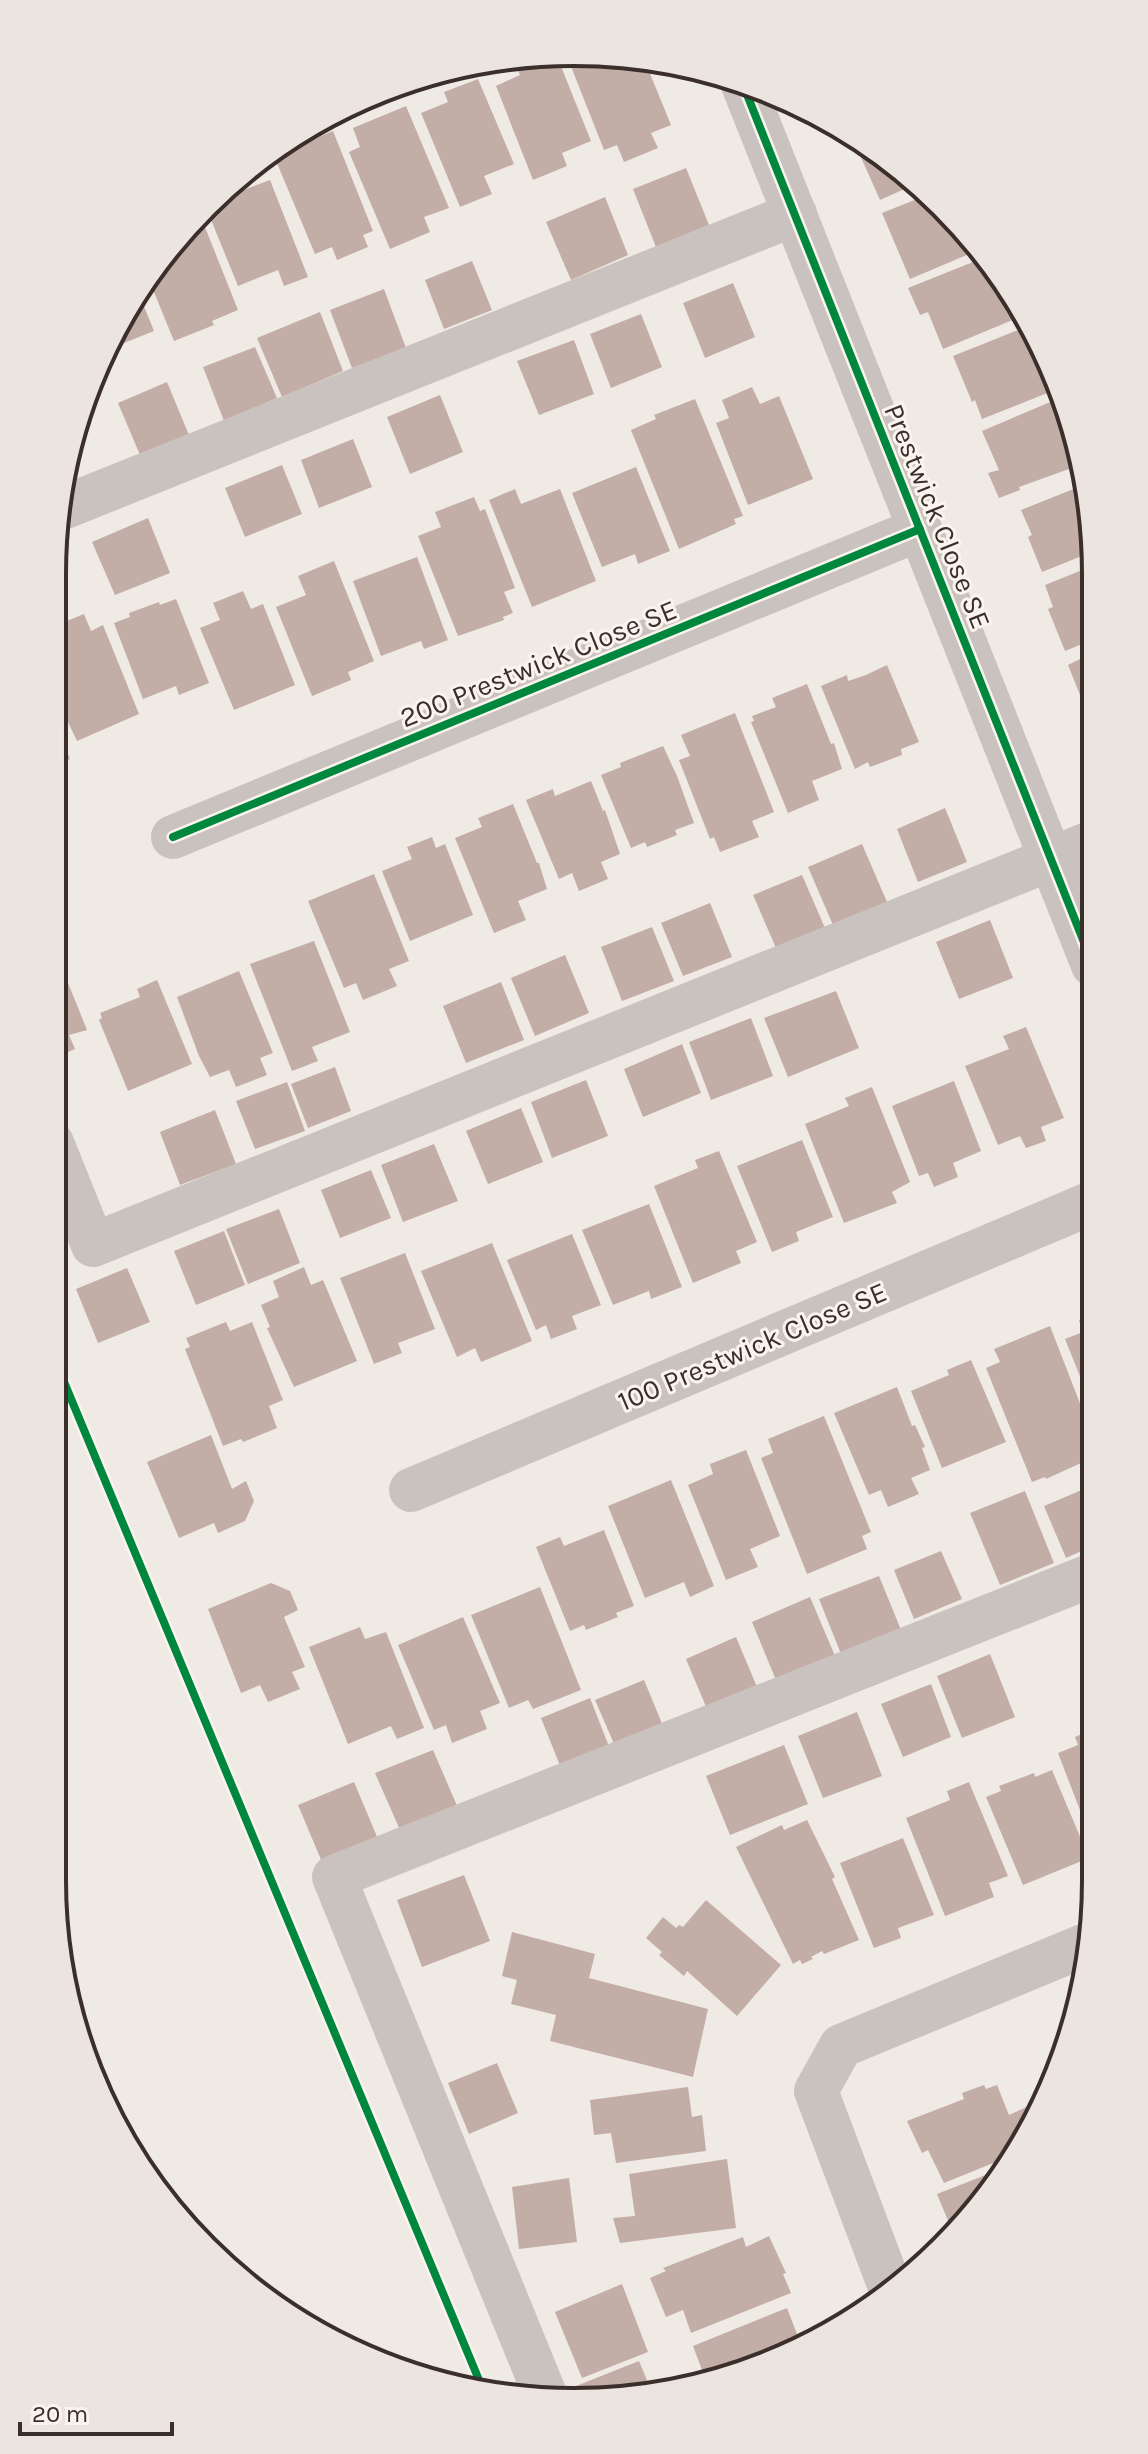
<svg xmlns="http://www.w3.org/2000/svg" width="1148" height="2454" viewBox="0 0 1148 2454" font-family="Karla,sans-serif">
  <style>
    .building { fill: #c3ada7 }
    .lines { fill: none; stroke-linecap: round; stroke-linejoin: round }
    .path { stroke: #c2bab6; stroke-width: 5; stroke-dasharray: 4 4; stroke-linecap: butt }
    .minor { stroke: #c9c2be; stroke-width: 44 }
    .cycleway-casing { stroke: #fbf4ee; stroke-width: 13 }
    .cycleway { stroke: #00873e; stroke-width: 8 }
    .labels { text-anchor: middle; stroke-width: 6; stroke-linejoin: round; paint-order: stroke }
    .street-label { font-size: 28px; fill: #3b2f2b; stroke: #fbf4ee }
    .rim { fill: none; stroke: #3b2f2b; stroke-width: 4 }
  </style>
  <rect width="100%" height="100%" fill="#f0eae5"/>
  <g class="building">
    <path d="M556 54 591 141 562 153 567 166 533 180 496 86 520 75 516 66 542 55Z"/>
    <path d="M594 54 644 59 671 125 651 133 658 148 624 162 617 145 604 150 570 64Z"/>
    <path d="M478 79 514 164 484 176 492 194 460 207 421 113 448 102 444 92Z"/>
    <path d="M406 106 449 208 424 217 430 232 390 249 349 152 360 147 353 128Z"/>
    <path d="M333 131 373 231 363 235 368 247 337 260 332 247 315 254 274 156Z"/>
    <path d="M852 137 891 160 916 184 880 200Z"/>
    <path d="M686 168 709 225 656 247 633 189Z"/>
    <path d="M270 180 308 277 284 286 278 270 238 286 205 205 225 190 228 196Z"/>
    <path d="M927 195 981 249 910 279 882 213Z"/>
    <path d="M605 197 628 255 571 280 546 222Z"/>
    <path d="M199 212 238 310 212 321 214 325 174 341 147 275Z"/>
    <path d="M988 256 1012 297 1020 317 943 349 928 312 920 315 908 288Z"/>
    <path d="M472 261 492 310 444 329 425 280Z"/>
    <path d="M733 283 755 337 705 358 683 303Z"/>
    <path d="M137 289 154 331 104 351Z"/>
    <path d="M384 289 406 348 352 368 330 310Z"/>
    <path d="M320 312 343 371 282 397 257 338Z"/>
    <path d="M641 314 662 367 611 388 590 334Z"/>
    <path d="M1028 326 1051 366 1060 388 982 419 975 400 972 402 953 356Z"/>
    <path d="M574 340 594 394 539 415 517 361Z"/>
    <path d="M255 347 277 398 224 421 203 367Z"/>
    <path d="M167 382 189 435 140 455 118 403Z"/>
    <path d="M752 387 760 404 779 396 813 479 748 505 716 423 729 418 722 400Z"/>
    <path d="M440 395 463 452 410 474 387 417Z"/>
    <path d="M1062 397 1080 465 1019 487 1020 490 999 498 988 473 999 470 982 431Z"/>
    <path d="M695 399 743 516 734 519 736 524 679 549 631 430 656 419 654 415Z"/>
    <path d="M353 439 372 487 319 508 301 460Z"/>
    <path d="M282 465 302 514 245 537 225 488Z"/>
    <path d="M636 467 670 551 638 564 635 554 602 567 572 493Z"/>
    <path d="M1086 484 1091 505 1092 552 1042 572 1028 537 1032 535 1021 510Z"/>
    <path d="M515 489 521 504 560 489 596 581 532 607 489 500Z"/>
    <path d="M474 497 480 511 485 509 515 588 504 592 513 613 503 617 504 620 458 636 418 536 441 527 435 512Z"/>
    <path d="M148 518 170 573 115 595 92 542Z"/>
    <path d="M417 557 448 640 424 649 421 641 381 656 353 581Z"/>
    <path d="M334 561 374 661 348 672 351 680 312 696 276 607 306 595 298 576Z"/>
    <path d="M1092 566V640L1065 651 1048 609 1053 607 1045 585Z"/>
    <path d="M243 591 251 609 263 604 295 685 234 710 200 628 220 620 213 603Z"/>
    <path d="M176 599 209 683 179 695 176 686 143 699 114 623 130 617 129 613 159 602 160 605Z"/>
    <path d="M84 614 91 631 103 625 139 714 77 741 52 688V647L57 645 52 627Z"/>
    <path d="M1092 653V725L1068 665Z"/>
    <path d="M887 665 919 742 901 749 902 755 870 767 868 762 855 769 821 686 847 675 848 681 866 675Z"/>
    <path d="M807 684 831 744 834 743 842 769 812 781 819 800 788 813 751 722 754 721 752 716 776 707 772 698Z"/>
    <path d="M52 712 70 759 52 766Z"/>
    <path d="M735 713 774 812 752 821 759 837 720 852 714 837 710 839 679 760 690 756 681 735Z"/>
    <path d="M663 746 677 776 694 823 675 830 677 835 647 847 645 842 631 848 601 775 621 767 620 763Z"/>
    <path d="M591 781 603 811 605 810 620 854 601 862 608 879 579 891 572 873 559 879 526 800 553 789 555 796Z"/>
    <path d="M513 804 537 863H539L547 889 518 901 526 920 494 933 455 838 482 827 478 818Z"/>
    <path d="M945 808 967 862 918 882 897 829Z"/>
    <path d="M432 837 436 848 445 844 473 915 410 941 382 871 412 859 407 847Z"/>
    <path d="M862 844 887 902 833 925 808 867Z"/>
    <path d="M374 874 409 961 389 969 397 986 363 1000 356 983 344 988 308 901Z"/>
    <path d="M802 875 825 928 776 948 753 895Z"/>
    <path d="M710 903 732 957 683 976 661 923Z"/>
    <path d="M990 920 1013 978 959 999 936 942Z"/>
    <path d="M652 927 674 981 622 1001 601 947Z"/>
    <path d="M314 941 350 1032 312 1047 318 1061 292 1071 250 964Z"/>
    <path d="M52 943 87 1030 69 1035 75 1049 52 1059Z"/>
    <path d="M565 955 589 1013 535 1036 511 978Z"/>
    <path d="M239 971 273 1053 260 1058 267 1075 236 1087 229 1070 210 1077 199 1056 177 997Z"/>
    <path d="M157 980 192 1064 128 1091 99 1020 102 1018 100 1013 140 997 137 989Z"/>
    <path d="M501 982 524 1040 466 1063 443 1006Z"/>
    <path d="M836 991 859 1048 788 1077 764 1018Z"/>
    <path d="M751 1018 773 1076 711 1100 689 1042Z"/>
    <path d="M1026 1027 1064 1118 1041 1127 1046 1141 1026 1148 1020 1136 998 1145 965 1066 1009 1049 1003 1036Z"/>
    <path d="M682 1044 701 1093 643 1117 624 1069Z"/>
    <path d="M335 1067 351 1111 308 1128 291 1084Z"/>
    <path d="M586 1080 608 1136 552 1158 531 1102Z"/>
    <path d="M954 1081 981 1151 953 1163 958 1177 934 1187 928 1173 919 1176 892 1106Z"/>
    <path d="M287 1082 305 1131 255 1149 236 1101Z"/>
    <path d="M872 1087 910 1182 892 1192 897 1203 844 1223 805 1124 849 1106 845 1098Z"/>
    <path d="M521 1108 543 1162 488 1184 466 1131Z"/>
    <path d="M215 1110 236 1164 180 1185 160 1132Z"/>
    <path d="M802 1140 833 1217 796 1232 799 1241 772 1252 737 1166Z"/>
    <path d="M434 1144 458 1201 403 1222 381 1165Z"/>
    <path d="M719 1151 757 1242 736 1251 741 1263 693 1283 654 1186 698 1168 695 1160Z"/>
    <path d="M371 1170 391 1218 340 1238 321 1190Z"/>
    <path d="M649 1204 682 1287 651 1299 649 1291 613 1305 582 1230Z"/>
    <path d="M279 1209 300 1263 248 1284 226 1229Z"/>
    <path d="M224 1231 245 1285 196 1305 174 1251Z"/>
    <path d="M572 1234 601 1305 572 1316 577 1329 551 1339 546 1325 536 1330 507 1260Z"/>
    <path d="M492 1243 532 1341 481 1362 475 1348 457 1357 421 1271Z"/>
    <path d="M405 1253 435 1329 398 1343 402 1353 374 1364 340 1278Z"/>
    <path d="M304 1267 311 1285 323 1280 357 1361 294 1387 267 1328 270 1327 261 1305 279 1297 273 1281Z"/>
    <path d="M127 1268 150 1322 98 1343 76 1289Z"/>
    <path d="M1094 1314V1411L1065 1339 1083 1332 1079 1320Z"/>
    <path d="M226 1322 230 1331 252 1322 283 1400 269 1406 277 1428 243 1442 241 1439 223 1446 185 1349 190 1347 186 1338Z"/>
    <path d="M1050 1326 1095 1442 1087 1445 1092 1458 1046 1479 1045 1477 1032 1482 986 1368 1000 1362 994 1349Z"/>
    <path d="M971 1360 1006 1442 942 1468 911 1391 949 1375 947 1370Z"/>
    <path d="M897 1387 912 1426 915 1425 925 1447 922 1448 930 1470 911 1478 919 1494 888 1507 881 1490 869 1495 834 1413Z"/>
    <path d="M824 1416 871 1532 862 1536 867 1549 807 1574 761 1458 773 1453 768 1439Z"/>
    <path d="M211 1435 232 1489 246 1481 254 1501 245 1521 218 1533 214 1523 179 1538 147 1462Z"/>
    <path d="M746 1450 780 1536 750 1549 758 1567 726 1580 688 1485 713 1474 710 1464Z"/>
    <path d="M671 1480 714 1586 690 1597 684 1582 645 1598 608 1506Z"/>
    <path d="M1091 1486 1095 1495V1545L1066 1558 1044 1506Z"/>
    <path d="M1025 1491 1054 1563 1000 1585 970 1513Z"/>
    <path d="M604 1530 634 1606 616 1613 618 1617 586 1630 584 1625 570 1631 536 1547 560 1537 564 1546Z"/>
    <path d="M941 1551 962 1599 914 1619 894 1570Z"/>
    <path d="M879 1576 901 1630 841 1654 819 1599Z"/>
    <path d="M271 1583 290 1591 298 1610 284 1617 305 1667 292 1672 300 1689 268 1702 260 1685 241 1693 208 1609Z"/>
    <path d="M540 1587 581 1690 533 1709 528 1700 509 1708 471 1615Z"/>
    <path d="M810 1597 835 1656 776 1680 752 1622Z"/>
    <path d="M1095 1615V1646L1084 1620Z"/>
    <path d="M463 1617 500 1703 480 1711 487 1729 452 1743 446 1725 434 1730 398 1645Z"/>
    <path d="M360 1627 365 1639 386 1632 424 1728 397 1739 391 1726 348 1744 309 1647Z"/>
    <path d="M736 1637 757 1687 707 1709 686 1659Z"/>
    <path d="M990 1654 1015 1717 962 1738 937 1676Z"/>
    <path d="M644 1680 666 1733 618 1753 595 1700Z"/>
    <path d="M931 1684 951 1737 903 1757 881 1704Z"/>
    <path d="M590 1698 610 1749 561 1768 541 1718Z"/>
    <path d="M857 1712 882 1776 823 1798 798 1736Z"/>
    <path d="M1095 1728 1096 1828 1088 1831 1058 1753 1078 1745 1075 1737Z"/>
    <path d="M784 1745 808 1804 730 1835 706 1776Z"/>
    <path d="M433 1750 458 1808 400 1830 375 1773Z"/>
    <path d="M1052 1770 1089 1858 1023 1885 986 1797 1001 1791 999 1786 1034 1773 1035 1777Z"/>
    <path d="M354 1782 378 1839 322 1862 298 1805Z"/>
    <path d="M969 1782 1008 1876 989 1883 994 1897 945 1916 906 1818 950 1800 947 1791Z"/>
    <path d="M807 1820 835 1877 832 1879 859 1940 824 1954 822 1951 811 1957 813 1959 802 1964 800 1960 793 1964 736 1847 782 1825 784 1830Z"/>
    <path d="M903 1838 934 1915 898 1928 901 1938 874 1948 840 1863Z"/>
    <path d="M464 1875 490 1941 422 1967 397 1900Z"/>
    <path d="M706 1900 781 1965 737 2016 687 1971 684 1976 659 1955 662 1952 646 1938 663 1917 676 1928 679 1925 683 1927Z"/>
    <path d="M512 1932 595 1954 589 1978 708 2009 693 2077 550 2041 556 2015 511 2004 517 1980 502 1976Z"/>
    <path d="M497 2063 518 2113 469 2134 448 2083Z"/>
    <path d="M984 2085 986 2089 997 2085 1009 2115 1029 2106 1033 2117 1008 2157 944 2183 928 2150 922 2153 907 2121 964 2099 962 2093Z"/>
    <path d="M688 2087 692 2117 702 2115 706 2151 616 2163 611 2133 594 2135 590 2100Z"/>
    <path d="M727 2159 736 2228 620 2243 613 2218 635 2216 629 2174Z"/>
    <path d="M1001 2169 966 2225 956 2233 952 2222 949 2223 937 2194Z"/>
    <path d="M569 2178 577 2242 519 2249 512 2187Z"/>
    <path d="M769 2236 786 2273 783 2274 791 2293 691 2333 683 2310 666 2317 650 2278 666 2271 663 2268 743 2237 746 2247Z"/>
    <path d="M622 2284 648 2352 582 2378 555 2312Z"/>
    <path d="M787 2308 797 2334 806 2330 810 2341 724 2374 723 2372 705 2378 693 2346Z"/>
    <path d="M639 2361 652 2392H578L576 2386Z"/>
  </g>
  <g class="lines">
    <path class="path" d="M52 1374 59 1371"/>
    <g class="minor">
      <path d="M742 82 1093 965"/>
      <path d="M65 507 795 214"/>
      <path d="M173 837 920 529"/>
      <path d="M52 1143 93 1245 1093 842"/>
      <path d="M411 1490 1094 1202"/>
      <path d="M890 2287 816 2091 841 2046 1083 1946"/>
      <path d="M544 2392 334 1877 1095 1574"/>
    </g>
    <g class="cycleway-casing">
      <g id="cycleway">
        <path d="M742 82 1093 965"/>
        <path d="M173 837 920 529"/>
        <path d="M52 1353 484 2392"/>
      </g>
    </g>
    <use href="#cycleway" class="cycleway"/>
  </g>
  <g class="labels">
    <g class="street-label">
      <text transform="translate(938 516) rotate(68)" y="10">Prestwick Close SE</text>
      <text transform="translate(538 663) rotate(-22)" y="10">200 Prestwick Close SE</text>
      <text transform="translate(752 1346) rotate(-23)" y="10">100 Prestwick Close SE</text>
    </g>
  </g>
  <path d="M0 0H1148V2454H0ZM574 66H574A508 508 0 0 1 1082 574V1880A508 508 0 0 1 574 2388H574A508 508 0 0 1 66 1880V574A508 508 0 0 1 574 66Z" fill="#ece4de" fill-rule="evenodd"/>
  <path class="rim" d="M574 66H574A508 508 0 0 1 1082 574V1880A508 508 0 0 1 574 2388H574A508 508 0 0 1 66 1880V574A508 508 0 0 1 574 66Z"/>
  <path d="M20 2422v12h152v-12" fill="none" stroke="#3b2f2b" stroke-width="4"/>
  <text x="32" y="2422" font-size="24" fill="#3b2f2b" stroke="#fbf4ee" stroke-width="6" paint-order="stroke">20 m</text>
</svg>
